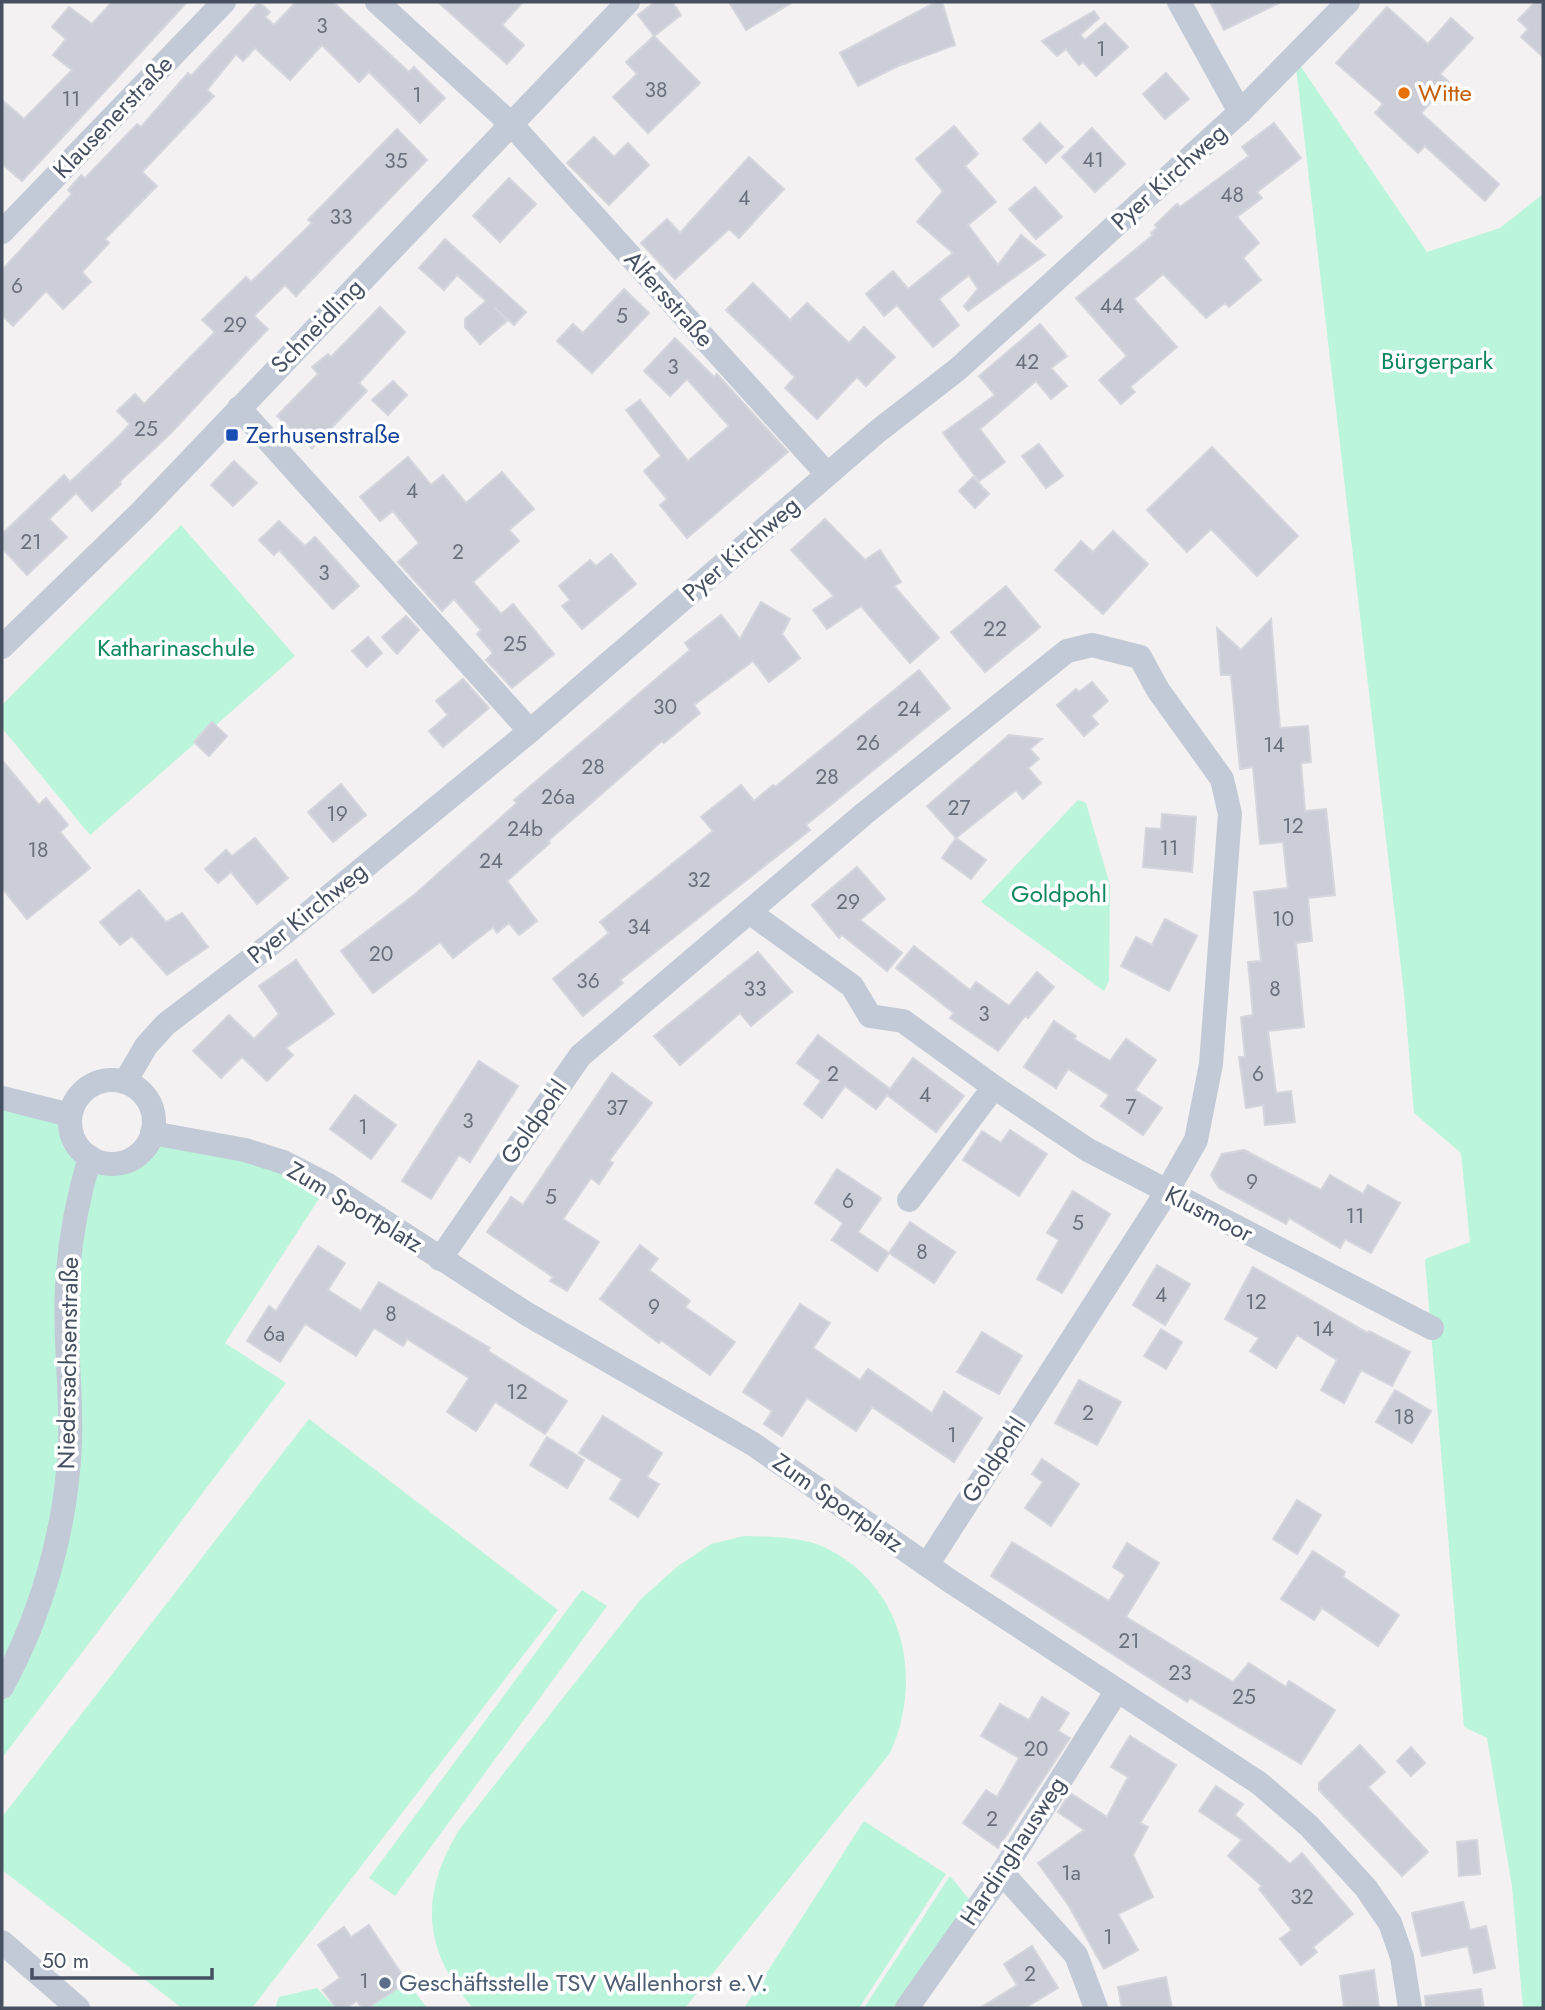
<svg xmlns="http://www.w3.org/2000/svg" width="1545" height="2010" viewBox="0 0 1545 2010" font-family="Jost,sans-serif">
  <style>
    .green { fill: #bbf5db }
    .building { fill: #ccced7; stroke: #d4d5dd; stroke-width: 2 }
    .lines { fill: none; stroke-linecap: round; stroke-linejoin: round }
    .minor { stroke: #c3cad7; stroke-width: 24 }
    .food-dot { fill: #e8710a; stroke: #fff; stroke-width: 2.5 }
    .transit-dot { fill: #1a4fb4; stroke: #fff; stroke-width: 2.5 }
    .service-dot { fill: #5c6f8a; stroke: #fff; stroke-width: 2.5 }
    .labels { text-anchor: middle; stroke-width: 7; stroke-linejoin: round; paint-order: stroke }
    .number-label { font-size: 21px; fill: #68707e }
    .food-label { font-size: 24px; fill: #c56008; stroke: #fff; text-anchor: start }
    .street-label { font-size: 24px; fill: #465061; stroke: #fff }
    .park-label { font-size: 24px; fill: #0c875f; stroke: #fff }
    .transit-label { font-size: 24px; fill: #164399; stroke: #fff; text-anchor: start }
    .service-label { font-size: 24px; fill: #4e5e75; stroke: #fff; text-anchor: start }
  </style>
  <rect width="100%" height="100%" fill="#f3f1f1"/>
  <g class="green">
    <path d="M1295 58 1427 252 1500 228 1543 194V2008H1523L1512 1886 1487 1738 1464 1727 1425 1259 1470 1242 1461 1153 1414 1113 1404 993Z"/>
    <path d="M181 525 295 656 90 835 2 728V705Z"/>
    <path d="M1078 800 1086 803 1110 885 1109 981 1104 991 981 902Z"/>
    <path d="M2 1098 70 1124C78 1173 131 1175 152 1133L328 1185 225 1343 286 1383 2 1758Z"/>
    <path d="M309 1419 558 1610 252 2008H182L2 1870V1817Z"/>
    <path d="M744 1536C771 1537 803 1536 828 1549 904 1587 924 1679 890 1753L685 2008H473C423 1950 419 1896 459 1830L641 1599 678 1566 711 1544Z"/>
    <path d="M582 1590 607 1606 395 1896 369 1878Z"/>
    <path d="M864 1821 946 1874 859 2008H744Z"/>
    <path d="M950 1876 977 1909 907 2008H864Z"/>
    <path d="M407 1982 427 2008H368Z"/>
    <path d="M317 1988 335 2008H275L279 1997Z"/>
  </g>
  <g class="building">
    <path d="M112 2H187L22 181 2 164V100L24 119 72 70 53 55 66 39 52 27 69 7 92 24Z"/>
    <path d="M259 2 270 12 265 17 274 25 296 2H333L409 72 414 67 445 98 420 123 369 72 359 82 322 45 290 80 255 48 243 61 236 54 207 90 214 96 142 172 157 186 105 239 109 243 82 272 91 282 63 309 46 291 13 326 2 315V270L72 194 68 190 81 175 85 178 137 124 141 127 188 73 191 76Z"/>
    <path d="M438 2H523L502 25 524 45 507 64Z"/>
    <path d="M655 2H672L681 15 654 36 638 15Z"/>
    <path d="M729 2H793L746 30Z"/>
    <path d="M936 2H942L955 45 898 66 858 86 840 53Z"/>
    <path d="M1210 2H1281L1224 30Z"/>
    <path d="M1535 2H1543V57L1521 37 1528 29 1518 20Z"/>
    <path d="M1387 7 1428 44 1451 18 1473 38 1440 74 1449 82 1421 113 1499 184 1485 201 1425 146 1418 153 1375 113 1383 104 1336 63Z"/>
    <path d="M1094 11 1099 18 1080 35 1085 40 1105 23 1128 47 1096 76 1083 62 1079 65 1066 49 1057 56 1042 41Z"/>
    <path d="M654 36 700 83 648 133 613 97 637 74 626 62Z"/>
    <path d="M1166 73 1189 99 1165 119 1143 94Z"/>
    <path d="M1040 123 1063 147 1046 163 1023 139Z"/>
    <path d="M1274 123 1301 158 1257 192 1262 198 1237 217 1259 243 1243 258 1261 280 1229 307 1225 303 1206 318 1163 274 1134 299 1177 347 1130 387 1135 392 1121 404 1099 380 1127 356 1076 298 1153 235 1151 233 1157 228 1155 225 1177 204 1180 207 1249 156 1242 147Z"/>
    <path d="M954 126 978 154 965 166 996 202 968 225 998 265 1021 235 1045 255 968 311 964 306 978 289 969 275 939 299 959 325 933 347 897 305 884 316 866 294 893 271 908 289 953 253 917 222 943 191 916 159Z"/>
    <path d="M1092 128 1125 164 1095 192 1062 157Z"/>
    <path d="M397 129 427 160 296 296 285 285 254 316 268 329 171 433 119 482 121 484 92 511 76 493 49 519 67 537 27 575 2 548V534L64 475 70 482 119 436 130 424 117 411 135 394 144 404 215 332 202 320 246 277 251 282 312 223 308 220Z"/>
    <path d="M594 137 614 157 628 143 649 165 609 205 567 163Z"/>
    <path d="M749 157 784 189 739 238 729 229 675 279 641 243 667 219 680 233Z"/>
    <path d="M509 178 536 204 500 242 473 216Z"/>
    <path d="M1035 187 1062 217 1036 239 1009 209Z"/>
    <path d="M445 239 526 312 514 325 495 308 507 321 480 344 465 327V319L486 301 457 275 444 290 419 268Z"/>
    <path d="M753 283 790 320 807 303 849 343 864 327 895 357 866 386 857 377 817 419 785 388 795 377 726 310Z"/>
    <path d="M624 289 649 313 592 373 557 341 573 324 583 333Z"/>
    <path d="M380 307 405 332 359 383 367 391 312 448 277 416 318 374 312 367 328 354 331 357Z"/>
    <path d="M1040 324 1067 356 1051 368 1067 386 1051 399 1036 381 980 429 1005 462 979 481 943 433 995 395 979 376Z"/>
    <path d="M675 338 714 377 717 374 788 452 687 538 660 505 667 499 644 471 661 456 626 410 640 400 688 461 729 426 687 379 670 396 644 371Z"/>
    <path d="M393 381 407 395 388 415 372 400Z"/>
    <path d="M1039 444 1063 476 1046 488 1022 456Z"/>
    <path d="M1212 447 1298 536 1257 576 1211 529 1187 552 1147 510Z"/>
    <path d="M408 457 431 485 443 475 466 503 502 472 534 509 509 530 519 541 473 582 501 614 513 604 554 654 512 688 486 660 493 653 477 634 481 630 454 599 442 611 398 562 419 543 393 511 380 521 360 497Z"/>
    <path d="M234 461 257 483 233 506 211 485Z"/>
    <path d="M973 477 989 494 975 508 959 491Z"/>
    <path d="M825 519 865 560 880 550 901 582 894 586 939 638 910 663 861 606 827 629 813 610 834 596 791 550Z"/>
    <path d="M279 521 305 546 315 537 359 586 333 609 279 550 274 555 259 540Z"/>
    <path d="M1113 531 1148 564 1103 614 1055 570 1081 541 1093 552Z"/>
    <path d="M611 554 636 584 582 629 562 606 570 600 559 586 590 560 596 566Z"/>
    <path d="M1006 586 1040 627 985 672 951 632Z"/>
    <path d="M761 602 790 619 782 634 800 658 769 682 753 661 694 705 700 713 664 743 662 741 548 841 550 843 507 881 537 921 519 935 509 923 497 933 493 927 453 958 440 942 373 993 341 951 414 895 517 803 514 800 690 650 685 643 721 615 740 639Z"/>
    <path d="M406 616 419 630 397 654 382 637Z"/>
    <path d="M1271 619 1280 728 1308 726 1311 762 1301 763 1305 811 1326 809 1335 895 1308 898 1312 941 1296 943 1304 1027 1268 1031 1276 1093 1291 1091 1295 1122 1265 1125 1263 1105 1246 1108 1239 1057H1245L1241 1017 1253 1015 1248 962 1261 961 1254 892 1288 888 1283 842 1260 844 1253 767 1240 769 1231 675H1221L1217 628 1241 650Z"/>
    <path d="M368 637 382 653 367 667 352 651Z"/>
    <path d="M919 670 950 708 806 825 810 830 620 980 623 983 583 1016 553 979 609 933 600 922 713 831 701 817 741 785 754 801 773 785 775 787Z"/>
    <path d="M463 679 489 708 443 747 429 731 448 715 436 701Z"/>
    <path d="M1092 682 1108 701 1091 716 1098 724 1084 736 1057 705 1076 689 1079 692Z"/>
    <path d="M212 722 227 736 209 756 194 742Z"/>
    <path d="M1009 735 1042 739 1030 749 1039 759 1028 768 1041 783 1023 799 1016 790 956 838 927 806Z"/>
    <path d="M2 760 39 805 46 798 68 825 60 832 90 868 27 919 2 888Z"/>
    <path d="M341 784 366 815 333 842 308 812Z"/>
    <path d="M1162 814 1196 817 1192 872 1143 867 1146 828 1161 829Z"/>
    <path d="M255 838 288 878 257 904 231 872 218 883 205 869 226 850 232 856Z"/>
    <path d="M956 838 986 860 971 879 942 858Z"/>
    <path d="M857 867 885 899 860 920 902 953 887 971 842 935 839 938 812 905Z"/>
    <path d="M139 890 166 922 182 913 208 947 167 975 132 936 120 945 100 922Z"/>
    <path d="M1165 919 1197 936 1169 991 1121 966 1136 937 1152 945Z"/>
    <path d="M914 946 970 990 976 982 1009 1006 1037 972 1054 987 1028 1018 1025 1016 998 1051 950 1018 954 1013 896 968Z"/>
    <path d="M758 952 792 992 751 1026 740 1013 680 1065 654 1036Z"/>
    <path d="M296 960 334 1014 286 1048 293 1055 267 1081 242 1057 221 1078 193 1051 229 1015 254 1039 279 1014 259 986Z"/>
    <path d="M1054 1021 1076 1036 1074 1039 1110 1061 1126 1039 1156 1060 1135 1090 1162 1108 1143 1135 1101 1106 1109 1095 1068 1069 1056 1088 1024 1067Z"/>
    <path d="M818 1035 890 1089 913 1058 964 1096 936 1132 887 1095 876 1109 845 1086 822 1118 804 1104 821 1081 797 1063Z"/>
    <path d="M479 1061 518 1086 470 1162 459 1155 431 1199 402 1181Z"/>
    <path d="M612 1073 652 1103 609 1161 613 1163 599 1184 591 1178 563 1219 599 1242 567 1291 550 1281 553 1277 487 1232 511 1197 523 1205Z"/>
    <path d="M355 1095 396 1125 371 1159 330 1129Z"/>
    <path d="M1010 1130 1047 1154 1019 1196 963 1160 982 1131 1001 1143Z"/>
    <path d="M1244 1150 1321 1190 1330 1175 1363 1194 1368 1185 1400 1203 1371 1253 1345 1239 1340 1248 1289 1218 1286 1224 1219 1188 1211 1175 1222 1154Z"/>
    <path d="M837 1169 881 1198 858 1232 889 1253 877 1271 832 1240 843 1223 815 1203Z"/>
    <path d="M1073 1191 1110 1214 1062 1293 1037 1279 1059 1240 1047 1233Z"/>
    <path d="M910 1222 955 1252 934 1283 889 1253Z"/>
    <path d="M640 1245 658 1259 649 1270 690 1301 685 1307 735 1342 710 1375 661 1340 659 1343 600 1299Z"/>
    <path d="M318 1246 345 1263 328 1290 361 1311 379 1282 490 1348 488 1351 567 1401 545 1434 495 1402 476 1431 447 1412 469 1378 407 1339 403 1346 374 1328 356 1356 305 1324 280 1362 247 1341 269 1306 276 1311Z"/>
    <path d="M1157 1265 1190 1284 1165 1325 1133 1305Z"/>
    <path d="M1253 1267 1368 1333 1369 1331 1410 1352 1392 1386 1361 1370 1344 1403 1321 1390 1337 1360 1297 1335 1276 1368 1250 1351 1259 1338 1225 1319Z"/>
    <path d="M800 1304 830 1323 813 1348 860 1380 868 1369 932 1413 944 1392 982 1418 954 1462 872 1407 856 1431 807 1398 782 1436 764 1424 772 1411 743 1392Z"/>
    <path d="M1161 1329 1182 1342 1166 1369 1144 1356Z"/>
    <path d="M982 1332 1022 1356 999 1394 957 1372Z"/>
    <path d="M1079 1380 1121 1402 1097 1445 1055 1423Z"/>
    <path d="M1395 1390 1431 1411 1412 1443 1376 1422Z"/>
    <path d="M603 1416 662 1453 647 1477 659 1484 638 1517 610 1499 622 1479 579 1453Z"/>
    <path d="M547 1437 584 1460 567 1488 530 1465Z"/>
    <path d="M1042 1459 1079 1484 1051 1526 1025 1508 1043 1482 1032 1474Z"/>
    <path d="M1297 1500 1321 1515 1297 1554 1273 1539Z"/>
    <path d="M1012 1542 1109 1601 1125 1575 1113 1567 1127 1543 1159 1563 1126 1617 1233 1682 1249 1663 1286 1687 1289 1681 1335 1710 1301 1764 1190 1698 1187 1702 991 1576Z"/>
    <path d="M1313 1551 1345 1572 1343 1577 1399 1615 1378 1646 1322 1608 1314 1620 1281 1599Z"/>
    <path d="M1042 1697 1069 1713 1058 1731 1070 1738 998 1848 963 1823 986 1790 997 1797 1019 1758 981 1736 1000 1704 1029 1720Z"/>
    <path d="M1130 1736 1176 1765 1140 1823 1148 1827 1133 1855 1153 1897 1118 1914 1138 1950 1104 1969 1069 1906 1038 1863 1084 1830 1058 1812 1070 1793 1107 1817 1128 1777 1111 1767Z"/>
    <path d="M1360 1745 1385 1772 1368 1787 1428 1852 1402 1876 1319 1790V1783Z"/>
    <path d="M1411 1747 1425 1763 1411 1776 1397 1761Z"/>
    <path d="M1216 1786 1243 1804 1235 1815 1290 1864 1302 1853 1353 1914 1313 1947 1317 1952 1301 1965 1280 1939 1292 1930 1259 1889 1262 1886 1228 1856 1242 1840 1199 1811Z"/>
    <path d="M1477 1840 1480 1874 1459 1876 1457 1842Z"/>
    <path d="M1463 1902 1470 1930 1486 1926 1495 1968 1474 1973 1468 1946 1422 1956 1412 1913Z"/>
    <path d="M369 1925 407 1982 368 2008H362L357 2001 346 2008H336L323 1990 340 1978 318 1945 344 1927 351 1937Z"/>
    <path d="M1032 1946 1058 1988 1025 2008H980L1017 1985 1004 1964Z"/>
    <path d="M1374 1970 1379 2008H1344L1340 1976Z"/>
    <path d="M1166 1977 1172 2008H1122L1118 1987Z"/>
    <path d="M1481 1989 1484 2008H1426L1425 1996Z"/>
  </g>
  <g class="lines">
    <g class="minor">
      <path d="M377 2 511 124 827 474"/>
      <path d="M1179 2 1240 112"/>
      <path d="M2 232 224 2"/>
      <path d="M239 408 530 731"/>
      <path d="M2 647 140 513 628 2"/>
      <path d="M749 912 852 986 870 1016 903 1021 994 1087 1088 1150 1432 1328"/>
      <circle cx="112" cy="1122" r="42"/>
      <path d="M125 1082 146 1046 166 1024 271 944 530 731 878 431 958 369 1240 112 1348 2"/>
      <path d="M2 1098 70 1115"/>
      <path d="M152 1133 245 1150 283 1162 328 1185 527 1314 753 1444 950 1581 1259 1783 1309 1826 1366 1888 1390 1923 1402 1957 1410 2008"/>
      <path d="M909 1200 994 1087"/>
      <path d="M440 1259 580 1056 865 813 1067 651 1092 645 1140 657 1158 690 1222 779 1230 814 1211 1064 1196 1140 1166 1193 927 1565"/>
      <path d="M2 1687C42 1614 67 1526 70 1442 72 1391 64 1339 67 1288 69 1243 77 1200 90 1157"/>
      <path d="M1002 1873 1076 1955 1096 2008"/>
      <path d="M2 1942 78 2008"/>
      <path d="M907 2008 1002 1873 1116 1692"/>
    </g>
  </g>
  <circle class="food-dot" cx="1404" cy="93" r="7"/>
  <rect class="transit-dot" x="225" y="428" width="14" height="14" rx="3.5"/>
  <circle class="service-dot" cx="385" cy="1983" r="7"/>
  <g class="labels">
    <g class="number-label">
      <text x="322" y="33">3</text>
      <text x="1101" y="56">1</text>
      <text x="656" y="97">38</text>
      <text x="417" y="102">1</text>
      <text x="71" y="106">11</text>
      <text x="1093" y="167">41</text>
      <text x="396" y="168">35</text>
      <text x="1232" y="202">48</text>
      <text x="744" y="205">4</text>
      <text x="341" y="224">33</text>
      <text x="17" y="293">6</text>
      <text x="1112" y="313">44</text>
      <text x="622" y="323">5</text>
      <text x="235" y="332">29</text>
      <text x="1027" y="369">42</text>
      <text x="673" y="374">3</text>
      <text x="146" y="436">25</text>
      <text x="412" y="498">4</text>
      <text x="31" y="549">21</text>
      <text x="458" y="559">2</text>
      <text x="324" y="580">3</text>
      <text x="995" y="636">22</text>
      <text x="515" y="651">25</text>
      <text x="665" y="714">30</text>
      <text x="909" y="716">24</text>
      <text x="868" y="750">26</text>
      <text x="1274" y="752">14</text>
      <text x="593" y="774">28</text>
      <text x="827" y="784">28</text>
      <text x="558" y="804">26a</text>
      <text x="959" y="815">27</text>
      <text x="337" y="821">19</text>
      <text x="1293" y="833">12</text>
      <text x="525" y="836">24b</text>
      <text x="1169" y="855">11</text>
      <text x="38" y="857">18</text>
      <text x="491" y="868">24</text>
      <text x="699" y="887">32</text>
      <text x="848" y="909">29</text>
      <text x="1283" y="926">10</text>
      <text x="639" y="934">34</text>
      <text x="381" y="961">20</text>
      <text x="588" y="988">36</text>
      <text x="755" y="996">33</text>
      <text x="1275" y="996">8</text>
      <text x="984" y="1021">3</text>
      <text x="833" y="1081">2</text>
      <text x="1258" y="1081">6</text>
      <text x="925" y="1102">4</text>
      <text x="1131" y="1114">7</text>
      <text x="617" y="1115">37</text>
      <text x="468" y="1128">3</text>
      <text x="363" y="1134">1</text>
      <text x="1252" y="1189">9</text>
      <text x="551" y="1204">5</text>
      <text x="848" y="1208">6</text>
      <text x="1355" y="1223">11</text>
      <text x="1078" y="1230">5</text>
      <text x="922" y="1259">8</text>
      <text x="1161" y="1302">4</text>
      <text x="1256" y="1309">12</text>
      <text x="654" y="1314">9</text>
      <text x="391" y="1321">8</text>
      <text x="1323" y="1336">14</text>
      <text x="274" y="1341">6a</text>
      <text x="517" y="1399">12</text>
      <text x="1088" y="1420">2</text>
      <text x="1404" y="1424">18</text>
      <text x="952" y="1442">1</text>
      <text x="1129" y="1648">21</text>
      <text x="1180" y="1680">23</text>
      <text x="1244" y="1704">25</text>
      <text x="1036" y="1756">20</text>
      <text x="992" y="1826">2</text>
      <text x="1071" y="1880">1a</text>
      <text x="1302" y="1904">32</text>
      <text x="1108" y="1944">1</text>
      <text x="1030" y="1981">2</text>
      <text x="364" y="1988">1</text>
    </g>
    <g class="food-label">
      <text x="1418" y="101">Witte</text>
    </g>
    <g class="street-label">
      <text transform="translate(113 117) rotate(-46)" y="8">Klausenerstraße</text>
      <text transform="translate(1169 177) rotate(-42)" y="8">Pyer Kirchweg</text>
      <text transform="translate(669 299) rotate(48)" y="8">Alfersstraße</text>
      <text transform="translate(317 326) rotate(-46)" y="8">Schneidling</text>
      <text transform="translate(741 549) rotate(-41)" y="8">Pyer Kirchweg</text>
      <text transform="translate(307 913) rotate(-39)" y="8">Pyer Kirchweg</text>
      <text transform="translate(534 1122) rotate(-55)" y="8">Goldpohl</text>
      <text transform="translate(355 1207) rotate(31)" y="8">Zum Sportplatz</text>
      <text transform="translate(1209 1214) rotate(27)" y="8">Klusmoor</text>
      <text transform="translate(68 1363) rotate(-89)" y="8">Niedersachsenstraße</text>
      <text transform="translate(994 1460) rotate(-57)" y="8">Goldpohl</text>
      <text transform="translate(838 1503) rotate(35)" y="8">Zum Sportplatz</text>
      <text transform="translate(1013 1851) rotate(-57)" y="8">Hardinghausweg</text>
    </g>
    <g class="park-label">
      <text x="1437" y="369">Bürgerpark</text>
      <text x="176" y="656">Katharinaschule</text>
      <text x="1059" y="902">Goldpohl</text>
    </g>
    <g class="transit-label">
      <text x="246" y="443">Zerhusenstraße</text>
    </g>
    <g class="service-label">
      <text x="399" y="1991">Geschäftsstelle TSV Wallenhorst e.V.</text>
    </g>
  </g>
  <rect width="1545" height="2010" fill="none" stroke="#465061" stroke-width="7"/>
  <path d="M32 1968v10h180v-10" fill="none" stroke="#465061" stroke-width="3.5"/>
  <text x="42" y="1968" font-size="21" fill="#465061" stroke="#ffffff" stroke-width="5" paint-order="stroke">50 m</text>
</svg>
